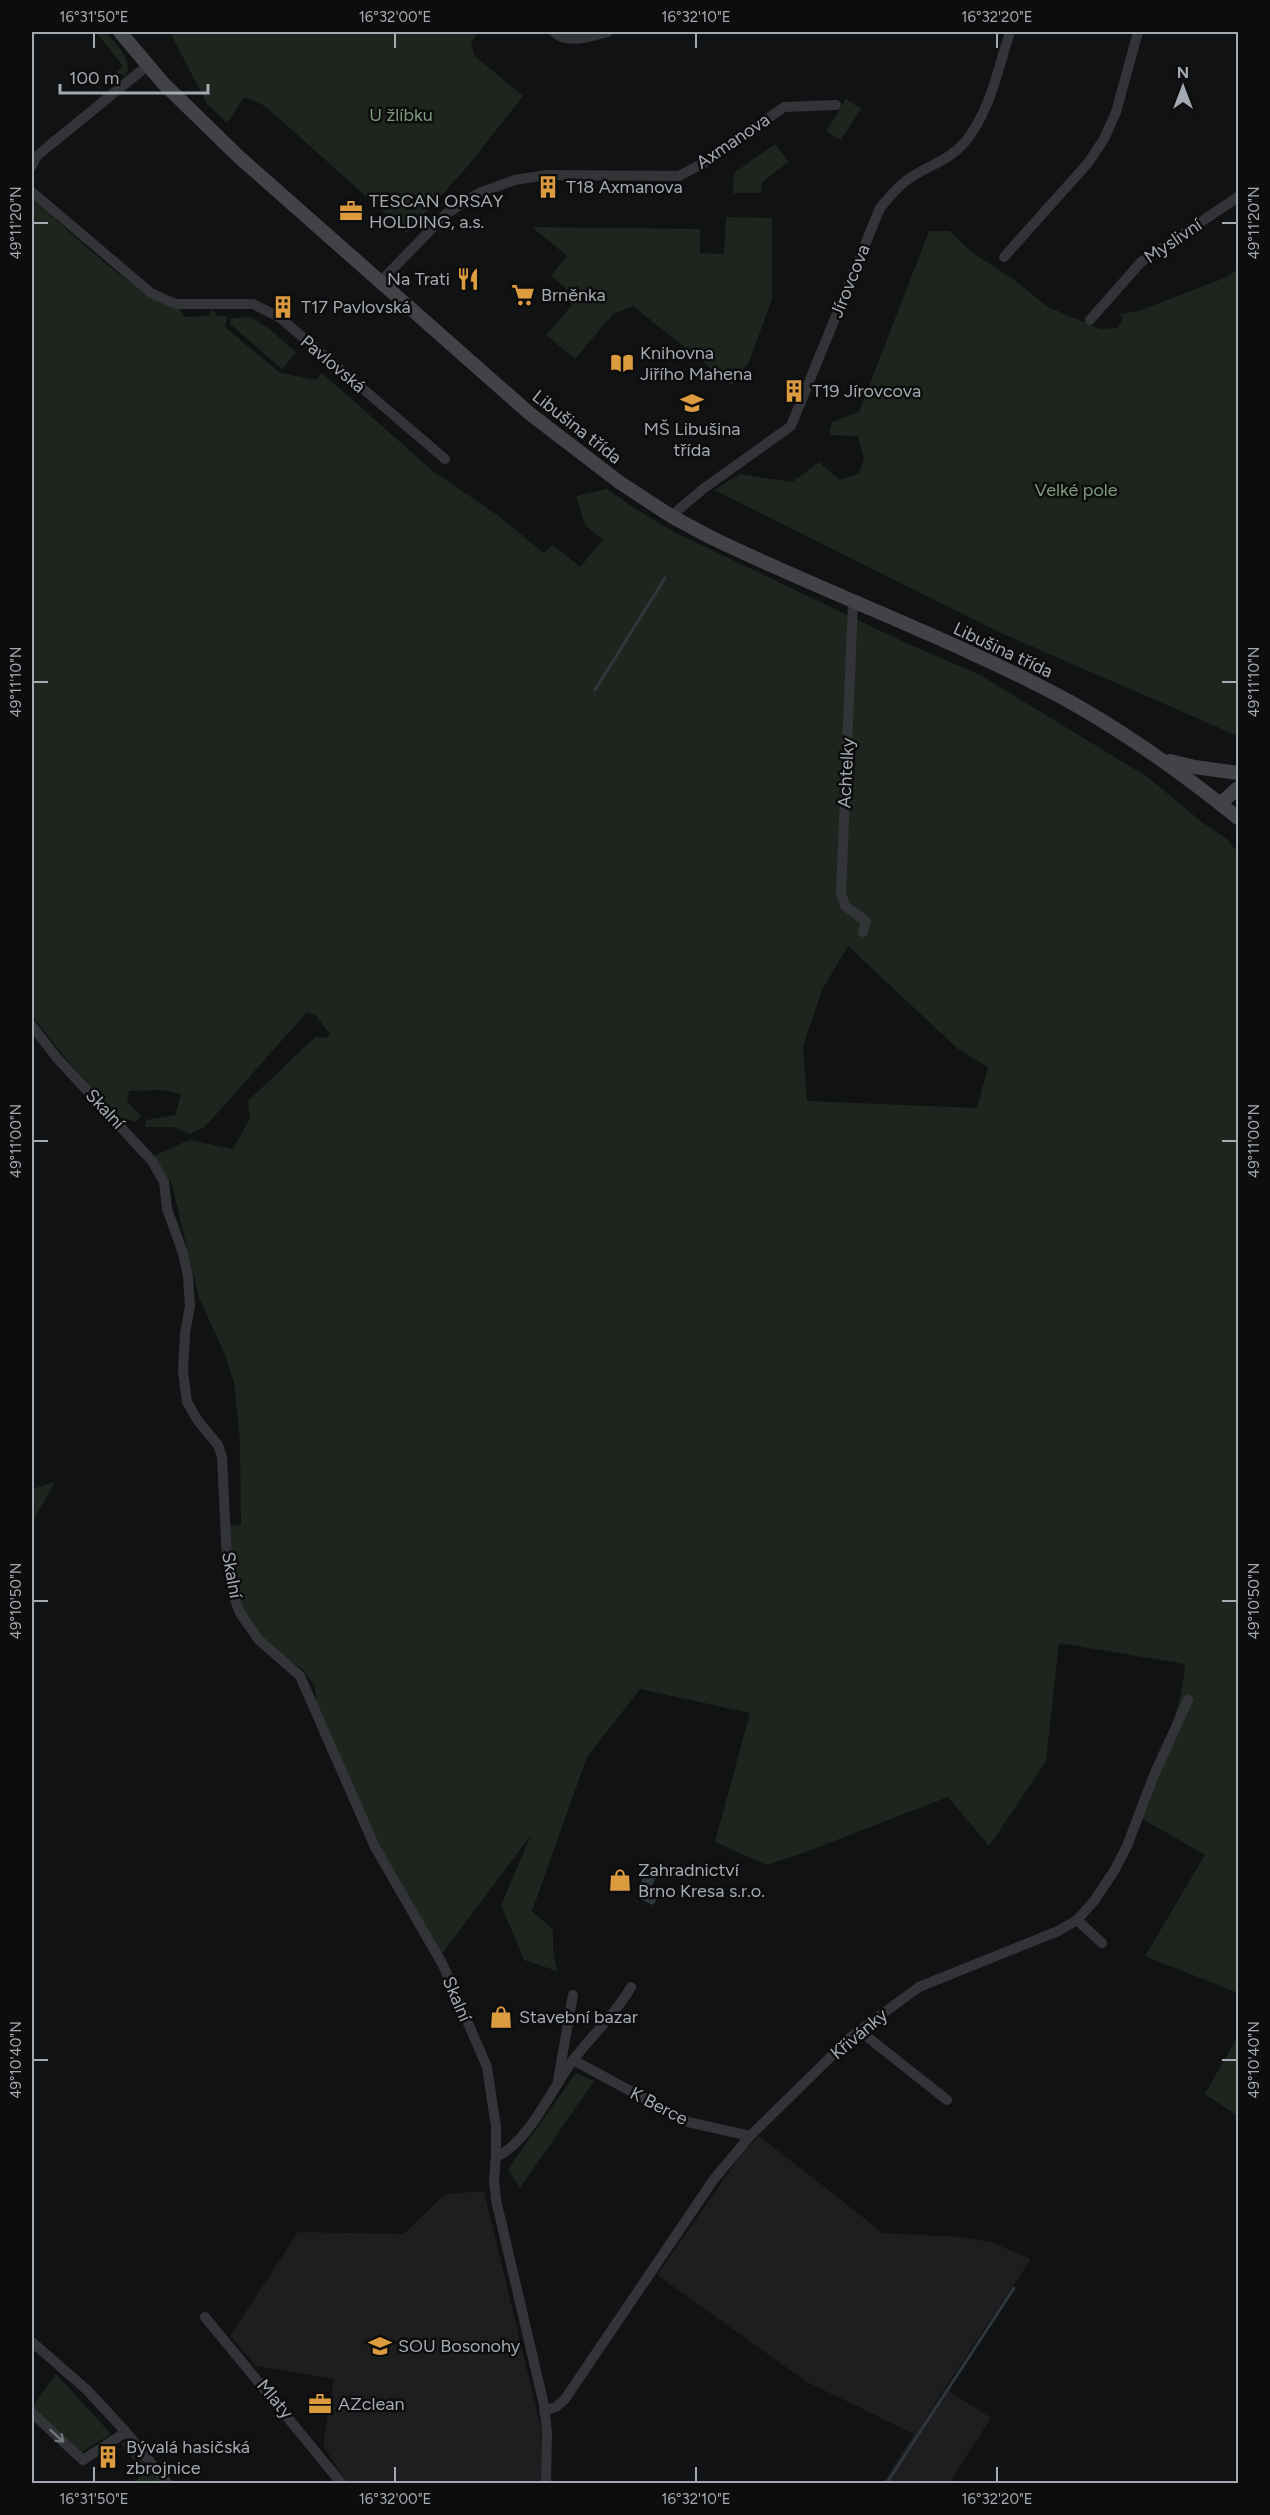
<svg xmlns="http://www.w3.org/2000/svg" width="1270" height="2515" viewBox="0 0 1270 2515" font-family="Figtree,sans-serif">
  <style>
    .built { fill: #1e1e20 }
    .green { fill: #1e251f; fill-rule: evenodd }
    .water { fill: #2e373c }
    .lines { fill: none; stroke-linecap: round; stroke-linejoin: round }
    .stream { stroke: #2e373c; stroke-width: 3 }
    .street { stroke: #333437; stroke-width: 10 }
    .secondary { stroke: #414347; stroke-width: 14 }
    .oneway { stroke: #71757b }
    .ticks { fill: none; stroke: #a4aab2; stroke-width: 2 }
    .labels { text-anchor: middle; stroke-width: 5; stroke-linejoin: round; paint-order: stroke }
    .park-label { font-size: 18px; fill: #7e9b7d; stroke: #0d0d0e }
    .street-label { font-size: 18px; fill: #a4aab2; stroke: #0d0d0e }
    .poi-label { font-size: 18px; fill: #a4aab2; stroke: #0d0d0e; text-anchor: start }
    .neatline { fill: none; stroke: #a4aab2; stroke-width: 2 }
    .ticks-label { font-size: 15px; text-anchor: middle; fill: #a4aab2 }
  </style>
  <rect width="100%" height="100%" fill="#111213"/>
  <g class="built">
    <path d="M759 2136 883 2233 963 2237 990 2242 1031 2259 921 2424 946 2389 991 2418 952 2478 959 2484 883 2483 914 2434 807 2382 657 2275 743 2152Z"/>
    <path d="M484 2191 541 2428 542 2483H347L323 2445 334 2379 256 2366 230 2336 298 2232 404 2234 445 2194Z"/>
  </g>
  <g class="green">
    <path d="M96 32H106C115 44 134 60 126 76L116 72 123 66Z"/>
    <path d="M170 32H478L471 43 474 55 523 96 468 166 407 233 265 106 244 97 227 123 207 104Z"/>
    <path d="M846 99 861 109 841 140 826 131Z"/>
    <path d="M775 144 789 162 762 182 761 193H733L734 173Z"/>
    <path d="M32 198C64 226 143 304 180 309L184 317 209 316 213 309 217 316H227L225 327 280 373 316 380 322 373 434 472 496 514 544 553 553 545 580 567 603 540 585 525 576 496 607 489 633 507 676 533 906 643 980 675 1146 776 1202 822 1227 839 1238 853V1993L1145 1956 1205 1855 1134 1814C1155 1766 1182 1717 1185 1664L1059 1643 1046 1761 989 1846 948 1797 803 1853 767 1865 715 1842 750 1713 640 1689 587 1757 532 1911 553 1930V1949L557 1971 524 1960 501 1905 531 1835 442 1954 381 1848 316 1703 315 1686 302 1669 284 1657 247 1622 237 1601 230 1559V1526L241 1525 240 1441 234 1383 226 1357 199 1298 172 1185 154 1156 189 1140 233 1149 250 1118 248 1101 315 1037 326 1038 330 1034 316 1016 307 1012 212 1119 203 1128 190 1134 173 1127H145L146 1120 175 1115 181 1094 163 1090 129 1091 127 1101 141 1116 136 1122 128 1119 122 1122 102 1103 32 1016ZM848 946 958 1049 988 1067 977 1108 807 1101 803 1046 822 990Z"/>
    <path d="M726 217 772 218V299L749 362 732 385 633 306 613 314 575 359 546 335 572 305 564 298 569 291 551 276 567 256 532 227 700 229V253L724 254Z"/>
    <path d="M929 231H949L973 253 1013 279 1048 307 1100 329 1117 328 1123 320 1120 314 1141 310 1227 277 1238 269V736L1001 633 714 490 740 474 792 482 819 462 840 480 859 473 864 459 858 436 829 435 832 422 859 412Z"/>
    <path d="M250 317 268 328 296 352 282 369 230 324 231 318Z"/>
    <path d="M55 1482 32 1523V1489Z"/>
    <path d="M1238 2036V2116L1205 2094Z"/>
    <path d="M576 2073 594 2081 520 2188 508 2169Z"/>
    <path d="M56 2374 111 2434 82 2452 32 2407Z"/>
    <path d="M126 2442 161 2483 135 2482 143 2472 121 2444Z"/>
  </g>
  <path class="water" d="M650 1874 656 1878 651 1887 660 1895 653 1905 640 1899 639 1891 642 1879Z"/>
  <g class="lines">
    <g class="stream">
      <path d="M595 690 665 578"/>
      <path d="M886 2484 1014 2288"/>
    </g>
    <g class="street">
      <path d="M554 32C568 45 592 36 608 32"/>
      <path d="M32 166 36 157 50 145 147 66"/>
      <path d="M32 192 151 293 176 304H253L279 317 445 459"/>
      <path d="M1004 257 1088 163 1104 139 1116 112 1138 32"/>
      <path d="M380 282 446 214 479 193 515 180 547 175 679 176 711 159 784 107 836 105"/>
      <path d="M1090 320 1141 262 1238 197"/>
      <path d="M671 516 703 489 791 426 880 208C890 196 900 184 913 176 931 165 950 159 964 143 990 113 998 68 1010 32"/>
      <path d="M853 602 841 893 845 906 866 921 863 932"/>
      <path d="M32 1026 57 1058 152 1161 164 1182 167 1209 183 1253 188 1276 190 1306 185 1333 183 1372 187 1402 198 1421 218 1445 222 1457 227 1560 232 1592 240 1613 259 1640 300 1676 375 1847 443 1965 487 2067 496 2127V2157"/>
      <path d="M1077 1920 1102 1943"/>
      <path d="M860 2031 947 2100"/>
      <path d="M573 2060 688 2122 750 2136"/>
      <path d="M558 2080 573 1995"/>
      <path d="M205 2317 342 2484"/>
      <path d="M32 2342 87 2390 126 2432 168 2484"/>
      <path d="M544 2411 556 2407 565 2399 714 2179 750 2136 852 2036 919 1987 1058 1931 1077 1920 1094 1901 1114 1871 1127 1846 1154 1775 1188 1700"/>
      <path d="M32 2413 83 2460 126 2432"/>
      <path d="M546 2484 547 2432 544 2405 496 2200 494 2179 496 2157C529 2142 551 2090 573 2060 592 2035 615 2015 631 1987"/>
    </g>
    <g class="secondary">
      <path d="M120 32 163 83 239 157 529 413 619 482 671 516 710 537C830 595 957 640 1074 704 1132 737 1186 776 1238 818"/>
      <path d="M1170 761 1195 767 1238 773"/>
      <path d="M1221 803 1238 788"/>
    </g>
  </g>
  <defs><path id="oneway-shaft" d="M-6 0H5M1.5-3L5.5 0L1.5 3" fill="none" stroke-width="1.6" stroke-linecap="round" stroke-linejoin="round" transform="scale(1.5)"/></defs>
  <use class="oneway" href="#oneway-shaft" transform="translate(57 2436) rotate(42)"/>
  <path class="ticks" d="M94 33V48M395 33V48M696 33V48M997 33V48M33 223H48M1222 223H1237M33 682H48M1222 682H1237M33 1141H48M1222 1141H1237M33 1601H48M1222 1601H1237M33 2060H48M1222 2060H1237M94 2467V2482M395 2467V2482M696 2467V2482M997 2467V2482"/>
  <defs>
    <g id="building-bare" transform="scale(1.8)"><path d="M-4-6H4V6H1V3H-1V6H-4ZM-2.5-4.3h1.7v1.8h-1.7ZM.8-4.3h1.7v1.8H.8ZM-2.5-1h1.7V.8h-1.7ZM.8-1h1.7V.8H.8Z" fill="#dd9b3f" stroke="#0d0d0e" stroke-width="2.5" paint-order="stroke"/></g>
    <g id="office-bare" transform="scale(1.8)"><path d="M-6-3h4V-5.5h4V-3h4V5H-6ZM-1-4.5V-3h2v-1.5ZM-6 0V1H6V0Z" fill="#dd9b3f" stroke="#0d0d0e" stroke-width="2.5" paint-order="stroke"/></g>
    <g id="restaurant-bare" transform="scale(1.8)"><path d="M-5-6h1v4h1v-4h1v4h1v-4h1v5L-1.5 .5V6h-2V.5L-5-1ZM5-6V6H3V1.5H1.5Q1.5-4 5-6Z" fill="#dd9b3f" stroke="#0d0d0e" stroke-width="2.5" paint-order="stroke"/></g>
    <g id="supermarket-bare" transform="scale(1.8)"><path d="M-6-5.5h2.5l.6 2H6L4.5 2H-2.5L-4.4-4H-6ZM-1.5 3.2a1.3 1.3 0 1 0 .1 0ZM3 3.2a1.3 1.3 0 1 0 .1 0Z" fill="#dd9b3f" stroke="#0d0d0e" stroke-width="2.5" paint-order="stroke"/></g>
    <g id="library-bare" transform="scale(1.8)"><path d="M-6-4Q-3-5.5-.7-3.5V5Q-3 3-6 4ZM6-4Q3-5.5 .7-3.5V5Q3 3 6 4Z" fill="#dd9b3f" stroke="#0d0d0e" stroke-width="2.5" paint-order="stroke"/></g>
    <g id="school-bare" transform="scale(1.8)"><path d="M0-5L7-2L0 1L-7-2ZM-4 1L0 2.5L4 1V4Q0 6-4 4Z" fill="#dd9b3f" stroke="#0d0d0e" stroke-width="2.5" paint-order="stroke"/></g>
    <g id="shop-bare" transform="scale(1.8)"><path d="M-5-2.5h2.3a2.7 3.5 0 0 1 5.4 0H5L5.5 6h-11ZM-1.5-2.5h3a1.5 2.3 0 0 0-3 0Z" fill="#dd9b3f" stroke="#0d0d0e" stroke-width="2.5" paint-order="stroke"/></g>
    <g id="university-bare" transform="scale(1.8)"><path d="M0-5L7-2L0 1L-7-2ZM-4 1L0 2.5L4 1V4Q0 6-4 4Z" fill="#dd9b3f" stroke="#0d0d0e" stroke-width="2.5" paint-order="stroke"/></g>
  </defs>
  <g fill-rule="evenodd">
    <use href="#building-bare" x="548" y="187"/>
    <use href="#office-bare" x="351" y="211"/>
    <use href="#restaurant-bare" x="468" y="279"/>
    <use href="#supermarket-bare" x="523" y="295"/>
    <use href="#building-bare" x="283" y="307"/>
    <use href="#library-bare" x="622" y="363"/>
    <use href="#building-bare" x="794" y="391"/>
    <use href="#school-bare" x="692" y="403"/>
    <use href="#shop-bare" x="620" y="1880"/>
    <use href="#shop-bare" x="501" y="2017"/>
    <use href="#university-bare" x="380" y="2346"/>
    <use href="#office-bare" x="320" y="2404"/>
    <use href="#building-bare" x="108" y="2457"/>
  </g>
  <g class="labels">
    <g class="park-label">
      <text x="401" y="121">U žlíbku</text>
      <text x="1076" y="496">Velké pole</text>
    </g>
    <g class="street-label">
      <text transform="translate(733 141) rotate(-34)" y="6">Axmanova</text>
      <text transform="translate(1173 241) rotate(-34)" y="6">Myslivní</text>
      <text transform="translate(850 281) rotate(-68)" y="6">Jírovcova</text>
      <text transform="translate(333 364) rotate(40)" y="6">Pavlovská</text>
      <text transform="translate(577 427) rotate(38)" y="6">Libušina třída</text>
      <text transform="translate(1003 650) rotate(25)" y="6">Libušina třída</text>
      <text transform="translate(846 773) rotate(-87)" y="6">Achtelky</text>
      <text transform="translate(105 1109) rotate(47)" y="6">Skalní</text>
      <text transform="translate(232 1575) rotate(80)" y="6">Skalní</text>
      <text transform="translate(457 1999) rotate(67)" y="6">Skalní</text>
      <text transform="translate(859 2034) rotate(-40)" y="6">Křivánky</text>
      <text transform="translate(659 2106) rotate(27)" y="6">K Berce</text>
      <text transform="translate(275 2399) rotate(50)" y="6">Mlaty</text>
    </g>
    <g class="poi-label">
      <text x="566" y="193">T18 Axmanova</text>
      <text x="369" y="207">TESCAN ORSAY<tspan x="369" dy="21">HOLDING, a.s.</tspan></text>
      <text x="450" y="285" text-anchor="end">Na Trati</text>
      <text x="541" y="301">Brněnka</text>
      <text x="301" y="313">T17 Pavlovská</text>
      <text x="640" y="359">Knihovna<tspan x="640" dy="21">Jiřího Mahena</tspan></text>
      <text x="812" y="397">T19 Jírovcova</text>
      <text x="692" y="435" text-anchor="middle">MŠ Libušina<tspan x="692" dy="21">třída</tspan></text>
      <text x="638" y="1876">Zahradnictví<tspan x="638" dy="21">Brno Kresa s.r.o.</tspan></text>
      <text x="519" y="2023">Stavební bazar</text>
      <text x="398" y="2352">SOU Bosonohy</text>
      <text x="338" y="2410">AZclean</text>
      <text x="126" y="2453">Bývalá hasičská<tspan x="126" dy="21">zbrojnice</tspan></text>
    </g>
  </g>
  <rect width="1270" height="2515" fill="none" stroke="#0d0d0e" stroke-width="66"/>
  <g transform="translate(1183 87)" stroke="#0d0d0e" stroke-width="4.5" paint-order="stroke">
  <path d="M0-4.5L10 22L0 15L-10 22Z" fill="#a4aab2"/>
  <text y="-9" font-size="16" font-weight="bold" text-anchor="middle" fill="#a4aab2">N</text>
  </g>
  <path d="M60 84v9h148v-9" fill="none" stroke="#a4aab2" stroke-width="3"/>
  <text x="69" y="84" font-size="18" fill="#a4aab2" stroke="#0d0d0e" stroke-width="4.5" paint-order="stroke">100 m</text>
  <rect x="33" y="33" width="1204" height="2449" class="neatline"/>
  <g class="ticks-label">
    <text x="94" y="22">16°31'50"E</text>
    <text x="395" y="22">16°32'00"E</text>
    <text x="696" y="22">16°32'10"E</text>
    <text x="997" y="22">16°32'20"E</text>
    <text transform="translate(16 223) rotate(-90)" y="5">49°11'20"N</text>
    <text transform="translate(1254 223) rotate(-90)" y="5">49°11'20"N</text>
    <text transform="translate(16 682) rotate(-90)" y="5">49°11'10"N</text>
    <text transform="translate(1254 682) rotate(-90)" y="5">49°11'10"N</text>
    <text transform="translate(16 1141) rotate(-90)" y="5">49°11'00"N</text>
    <text transform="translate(1254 1141) rotate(-90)" y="5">49°11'00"N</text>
    <text transform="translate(16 1601) rotate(-90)" y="5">49°10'50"N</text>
    <text transform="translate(1254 1601) rotate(-90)" y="5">49°10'50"N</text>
    <text transform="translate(16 2060) rotate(-90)" y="5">49°10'40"N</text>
    <text transform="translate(1254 2060) rotate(-90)" y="5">49°10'40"N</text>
    <text x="94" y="2504">16°31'50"E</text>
    <text x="395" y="2504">16°32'00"E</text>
    <text x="696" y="2504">16°32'10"E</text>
    <text x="997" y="2504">16°32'20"E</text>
  </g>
</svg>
